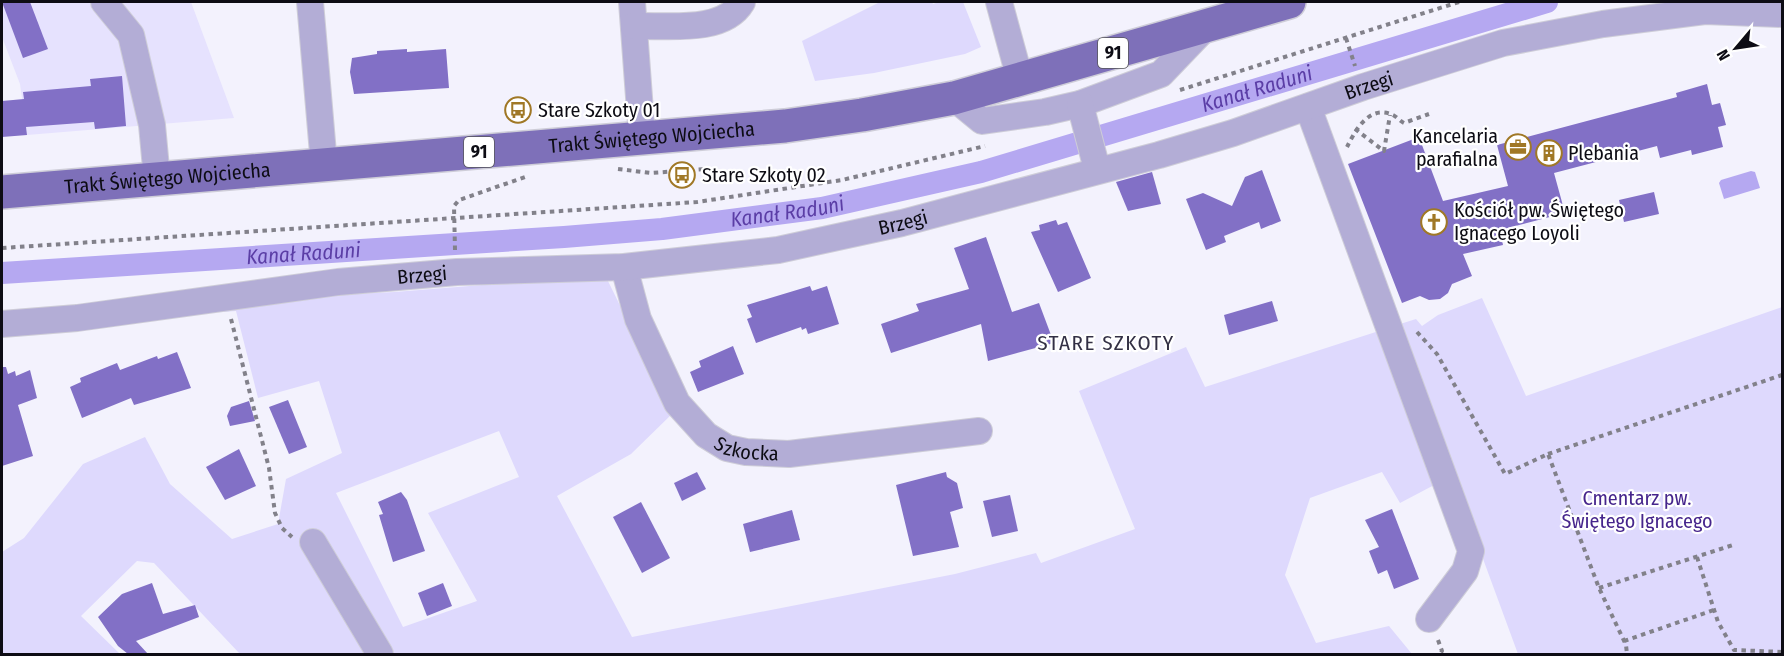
<svg xmlns="http://www.w3.org/2000/svg" width="1784" height="656" viewBox="0 0 1784 656" font-family="'Fira Sans Condensed',sans-serif">
  <style>
    .built { fill: #e6e2fe }
    .green { fill: #ded9fd; fill-rule: evenodd }
    .water { fill: #b5a8f1 }
    .lines { fill: none; stroke-linecap: round; stroke-linejoin: round }
    .canal { stroke: #b5a8f1; stroke-width: 22 }
    .building { fill: #8270c6 }
    .minor-casing { stroke: #cecdd8; stroke-width: 28 }
    .major-casing { stroke: #cecdd8; stroke-width: 36 }
    .path { stroke: #82818a; stroke-width: 4; stroke-dasharray: 4.5 4.5; stroke-linecap: butt }
    .minor { stroke: #b3add6; stroke-width: 26 }
    .major { stroke: #7e70b9; stroke-width: 33 }
    .labels { text-anchor: middle; stroke-width: 4.5; stroke-linejoin: round; paint-order: stroke }
    .shield { fill: #fff; stroke: #56555a; stroke-width: 1.5 }
    .shield-label { font-size: 18px; font-weight: bold; fill: #0d0c14 }
    .street-label { font-size: 20px; fill: #0d0c14; stroke: #fff }
    .poi-label { font-size: 20px; fill: #0d0c14; stroke: #fff; text-anchor: start }
    .park-label { font-size: 20px; fill: #46258c; stroke: #fff }
    .water-label { font-size: 21px; font-style: italic; fill: #5b3ea6; stroke: #fff }
    .neighbourhood-label { font-size: 21px; letter-spacing: 1.5px; fill: #333045; stroke: #fff }
  </style>
  <rect width="100%" height="100%" fill="#f3f2fd"/>
  <path class="built" d="M2 2H191L234 118 27 135 20 84 2 37Z"/>
  <g class="green">
    <path d="M880 2H932L933 4 939 2H963L981 47 965 54 874 73 815 81 802 41Z"/>
    <path d="M605 275 673 413 631 454 557 496 632 637 955 574 1036 553 1041 563 1135 529 1079 391 1186 347 1205 387 1382 330 1438 483 1400 503 1382 472 1310 498 1285 575 1316 643 1389 626 1412 654H240L154 563 137 561 81 616 120 654H2V552L24 538 83 464 145 437 170 484 232 539 278 524 286 479 342 453 319 381 258 398 236 311 224 312 221 306 256 299 395 292ZM499 431 519 477 428 513 477 601 403 627 336 493Z"/>
    <path d="M1482 298 1526 396 1782 307V654H1518L1397 325 1416 319 1422 326 1438 315Z"/>
  </g>
  <path class="water" d="M1751 171 1755 172 1760 188 1724 199 1719 183 1721 180Z"/>
  <g class="lines">
    <path class="canal" id="s1" d="M2 273 564 237 662 229 822 208 981 172 1547 2"/>
  </g>
  <g class="building">
    <path d="M2 2H30L48 49 23 58Z"/>
    <path d="M407 49V52L446 49 449 88 354 94 350 72 352 58 377 54V51Z"/>
    <path d="M122 76 126 126 95 129 94 122 26 127 27 135 2 137V101L24 99 23 92 91 86 90 79Z"/>
    <path d="M1707 84 1712 105 1720 103 1726 125 1718 127 1723 147 1692 155 1691 150 1660 158 1657 146 1554 173 1565 213 1500 230 1503 245 1463 254 1472 276 1452 284 1448 293 1440 299 1429 300 1420 296 1402 303 1348 164 1419 137 1443 201 1508 186 1497 145 1677 97 1676 93Z"/>
    <path d="M1262 170 1281 221 1261 229 1259 222 1224 236 1226 242 1206 250 1186 199 1203 193 1232 206 1245 177Z"/>
    <path d="M1152 172 1161 204 1128 211 1116 182Z"/>
    <path d="M1654 192 1659 214 1624 222 1619 200Z"/>
    <path d="M1056 220 1058 225 1067 222 1091 278 1058 292 1031 232 1040 230 1039 225Z"/>
    <path d="M986 237 1012 312 1039 303 1054 343 988 361 981 324 891 353 881 324 919 311 916 304 969 289 954 248Z"/>
    <path d="M810 286 812 291 827 286 839 324 808 334 806 328 802 330 801 327 756 343 747 319 752 317 747 305Z"/>
    <path d="M1272 301 1278 321 1229 335 1224 315Z"/>
    <path d="M733 346 744 374 698 392 690 372 701 367 699 361Z"/>
    <path d="M177 352 191 388 134 405 131 398 82 418 70 387 81 382 80 378 117 363 120 370 157 356 158 359Z"/>
    <path d="M2 367H6L8 374 15 371 16 376 30 370 37 398 18 405 33 456 2 466Z"/>
    <path d="M288 400 307 447 289 454 269 407Z"/>
    <path d="M249 401 255 421 230 426 227 416 231 407Z"/>
    <path d="M239 449 256 486 225 500 206 467Z"/>
    <path d="M697 472 706 489 682 501 674 483Z"/>
    <path d="M946 472 947 477 957 483 963 508 950 512 959 547 913 556 896 485Z"/>
    <path d="M401 492 407 500 425 551 393 562 379 515 383 514 378 502Z"/>
    <path d="M1010 495 1018 531 992 537 983 501Z"/>
    <path d="M641 502 670 558 642 573 613 517Z"/>
    <path d="M1392 509 1419 579 1394 589 1387 570 1378 574 1369 551 1379 547 1365 520Z"/>
    <path d="M792 510 800 540 750 552 743 524Z"/>
    <path d="M152 583 163 614 195 605 199 617 136 641 148 654H128L118 646 98 617 122 594Z"/>
    <path d="M443 583 452 606 427 616 418 593Z"/>
  </g>
  <g class="lines">
    <g class="minor-casing">
      <g id="minor">
        <path d="M104 2 131 35 152 125 157 179"/>
        <path d="M310 2 324 165"/>
        <path d="M632 2 642 138"/>
        <path d="M999 2 1020 79"/>
        <path d="M634 26C666 25 723 34 742 2"/>
        <path d="M954 98 982 121 1045 112 1080 104 1161 74 1206 27"/>
        <path d="M1080 104 1097 169"/>
        <path d="M1308 107 1471 551 1465 571 1429 619"/>
        <path id="s2" d="M624 267 638 319 677 403 706 435 727 448 746 452 789 454 979 431"/>
        <path id="s3" d="M2 324 77 318 338 282 457 272 624 267 778 250 902 223 1159 155 1233 133 1363 87 1503 43 1603 24 1705 11 1782 14"/>
        <path d="M313 542 380 654"/>
      </g>
    </g>
    <g class="major-casing">
      <g id="major">
        <path id="s4" d="M2 192 785 126 862 115 954 98 1289 2"/>
      </g>
    </g>
    <g class="path">
      <path d="M1346 38 1355 66"/>
      <path d="M1180 90 1459 2"/>
      <path d="M1355 129 1384 151 1390 115"/>
      <path d="M1347 147C1355 131 1369 104 1393 115 1397 117 1400 121 1404 123L1429 114"/>
      <path d="M618 169 651 173 707 169"/>
      <path d="M2 248 697 202 842 180 985 146"/>
      <path d="M455 250 454 206 459 200 528 176"/>
      <path d="M231 319 269 468 275 513 282 528 292 537"/>
      <path d="M1417 332 1437 354 1505 474 1548 454 1599 588 1626 645 1627 654"/>
      <path d="M1548 454 1782 375"/>
      <path d="M1697 557 1718 622 1734 650 1782 652"/>
      <path d="M1599 588 1733 545"/>
      <path d="M1438 640 1442 651 1440 654"/>
      <path d="M1624 641 1714 610"/>
    </g>
    <use href="#minor" class="minor"/>
    <use href="#major" class="major"/>
  </g>
  <defs>
    <g id="bus-ring" transform="scale(1.35)"><circle r="9.5" fill="#fff" stroke="#a07826" stroke-width="1.5"/><path d="M-5-6H5V4H4V6H2V4H-2V6H-4V4H-5ZM-3.5-4V0h7V-4ZM-3.5 1.2v1.5H-2V1.2ZM2 1.2v1.5H3.5V1.2Z" fill="#a07826"/></g>
    <g id="office-ring" transform="scale(1.35)"><circle r="9.5" fill="#fff" stroke="#a07826" stroke-width="1.5"/><path d="M-6-3h4V-5.5h4V-3h4V5H-6ZM-1-4.5V-3h2v-1.5ZM-6 0V1H6V0Z" fill="#a07826"/></g>
    <g id="building-ring" transform="scale(1.35)"><circle r="9.5" fill="#fff" stroke="#a07826" stroke-width="1.5"/><path d="M-4-6H4V6H1V3H-1V6H-4ZM-2.5-4.3h1.7v1.8h-1.7ZM.8-4.3h1.7v1.8H.8ZM-2.5-1h1.7V.8h-1.7ZM.8-1h1.7V.8H.8Z" fill="#a07826"/></g>
    <g id="church-ring" transform="scale(1.35)"><circle r="9.5" fill="#fff" stroke="#a07826" stroke-width="1.5"/><path d="M-1.2-6h2.4v3.5h3.3v2.4h-3.3V6h-2.4V-.1h-3.3v-2.4h3.3Z" fill="#a07826"/></g>
  </defs>
  <g fill-rule="evenodd">
    <use href="#bus-ring" x="518" y="110"/>
    <use href="#office-ring" x="1518" y="147"/>
    <use href="#building-ring" x="1549" y="153"/>
    <use href="#bus-ring" x="682" y="175"/>
    <use href="#church-ring" x="1434" y="222"/>
  </g>
  <g class="labels">
    <g class="shield">
      <rect x="1098" y="38" width="30" height="30" rx="4.5"/>
      <rect x="464" y="137" width="30" height="30" rx="4.5"/>
    </g>
    <g class="shield-label">
      <text x="1113" y="59">91</text>
      <text x="479" y="158">91</text>
    </g>
    <g class="street-label">
      <text dy="7" stroke="none"><textPath href="#s3" startOffset="1394">Brzegi</textPath></text>
      <text dy="7" stroke="none"><textPath href="#s4" startOffset="652">Trakt Świętego Wojciecha</textPath></text>
      <text dy="7" stroke="none"><textPath href="#s4" startOffset="166">Trakt Świętego Wojciecha</textPath></text>
      <text dy="7" stroke="none"><textPath href="#s3" startOffset="908">Brzegi</textPath></text>
      <text dy="7" stroke="none"><textPath href="#s3" startOffset="423">Brzegi</textPath></text>
      <text dy="7" stroke="none"><textPath href="#s2" startOffset="234">Szkocka</textPath></text>
    </g>
    <g class="poi-label">
      <text x="538" y="117">Stare Szkoty 01</text>
      <text x="1498" y="143" text-anchor="end">Kancelaria<tspan x="1498" dy="23">parafialna</tspan></text>
      <text x="1568" y="160">Plebania</text>
      <text x="702" y="182">Stare Szkoty 02</text>
      <text x="1454" y="217">Kościół pw. Świętego<tspan x="1454" dy="23">Ignacego Loyoli</tspan></text>
    </g>
    <g class="park-label">
      <text x="1637" y="505">Cmentarz pw.<tspan x="1637" dy="23">Świętego Ignacego</tspan></text>
    </g>
    <g class="water-label">
      <text dy="7" stroke="none"><textPath href="#s1" startOffset="1274">Kanał Raduni</textPath></text>
      <text dy="7" stroke="none"><textPath href="#s1" startOffset="788">Kanał Raduni</textPath></text>
      <text dy="7" stroke="none"><textPath href="#s1" startOffset="302">Kanał Raduni</textPath></text>
    </g>
    <g class="neighbourhood-label">
      <text x="1106" y="350">STARE SZKOTY</text>
    </g>
  </g>
  <rect width="1784" height="656" fill="none" stroke="#0d0c14" stroke-width="6"/>
  <g transform="translate(1736 48) rotate(241)" stroke="#ffffff" stroke-width="4.5" paint-order="stroke">
  <path d="M0-4.5L10 22L0 15L-10 22Z" fill="#0d0c14"/>
  <text y="-9" font-size="16" font-weight="bold" text-anchor="middle" fill="#0d0c14">N</text>
  </g>
</svg>
